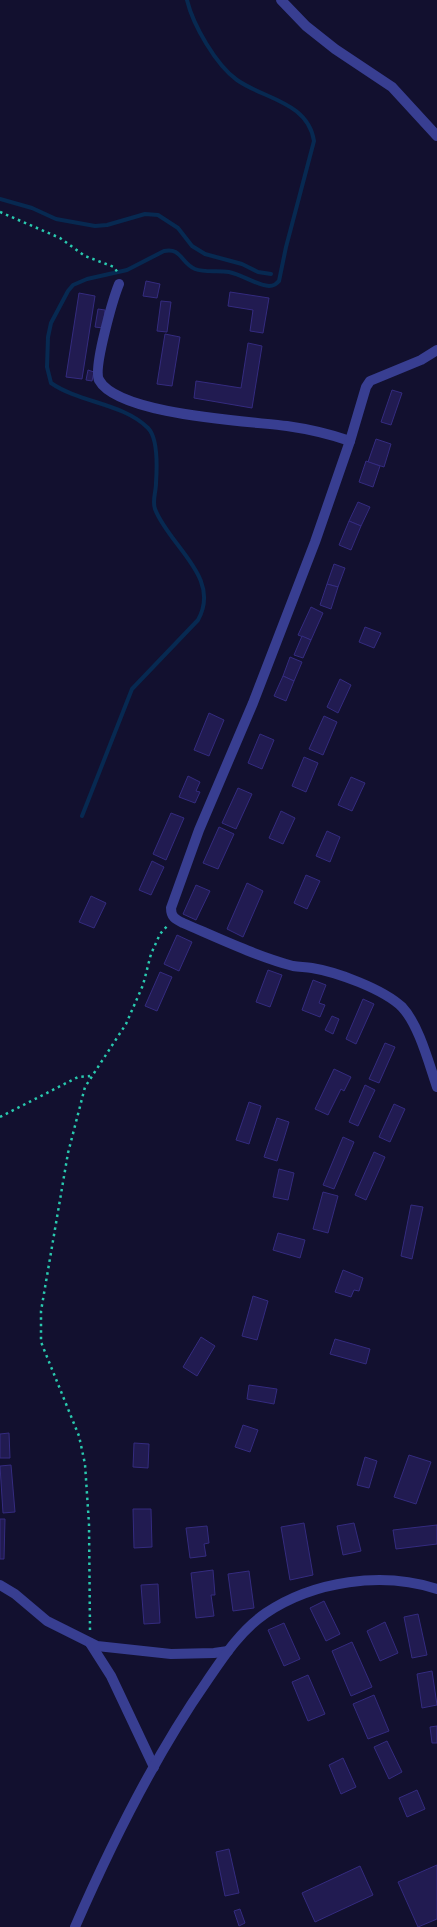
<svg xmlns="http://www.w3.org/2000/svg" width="437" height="1927" viewBox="0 0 437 1927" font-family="Ubuntu,sans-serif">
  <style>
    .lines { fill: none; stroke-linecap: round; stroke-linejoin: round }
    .stream { stroke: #072951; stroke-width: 4 }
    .building { fill: #211b51; stroke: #342b7f }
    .path { stroke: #29c9af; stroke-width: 2.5; stroke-dasharray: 2.5 4; stroke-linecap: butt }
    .minor { stroke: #383e91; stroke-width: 10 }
  </style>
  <rect width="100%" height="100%" fill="#12102f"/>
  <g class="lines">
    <g class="stream">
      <path d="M0 199 32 208 56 219 95 226 107 225 145 214 158 215 178 228 192 246 205 254 242 264 258 272 271 274"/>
      <path d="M82 816 132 689 198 620C222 577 169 546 155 509 152 501 156 492 156 483 157 468 158 438 148 428 123 403 80 403 51 383L47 367 48 337 51 323 68 291 73 285 87 279 127 270 164 251C181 247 181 263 195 269 205 273 218 270 229 272 243 275 256 285 269 286 274 286 276 284 279 281L286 247 314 141C308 102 264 99 237 80 216 65 193 25 187 0"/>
    </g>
  </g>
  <g class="building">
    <path d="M146 281 160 284 157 298 143 296Z"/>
    <path d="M230 292 269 298 263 333 250 331 253 310 228 306Z"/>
    <path d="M79 293 95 296 82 379 66 377Z"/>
    <path d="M161 301 171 302 167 332 157 331Z"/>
    <path d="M98 309 105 310 103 328 95 327Z"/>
    <path d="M165 334 180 337 172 386 157 384Z"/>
    <path d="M248 343 262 346 252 408 194 398 196 381 241 388Z"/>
    <path d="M88 370 94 372 92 381 86 380Z"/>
    <path d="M392 390 402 393 391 425 381 422Z"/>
    <path d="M376 439 391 444 384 467 368 462Z"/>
    <path d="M366 461 380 466 373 487 359 482Z"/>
    <path d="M358 502 370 507 361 526 349 521Z"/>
    <path d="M349 521 361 526 351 550 339 545Z"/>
    <path d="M334 564 345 568 338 587 327 584Z"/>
    <path d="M327 584 338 587 331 609 320 605Z"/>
    <path d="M311 607 323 613 311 640 298 635Z"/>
    <path d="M365 627 381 633 374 648 359 642Z"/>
    <path d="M302 636 311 640 303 658 294 655Z"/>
    <path d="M290 657 302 662 294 681 283 676Z"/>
    <path d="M283 676 294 681 286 701 274 696Z"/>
    <path d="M340 679 351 685 338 713 327 707Z"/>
    <path d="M209 713 224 720 209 756 194 750Z"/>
    <path d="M324 716 337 722 323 755 309 749Z"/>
    <path d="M260 734 274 740 262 769 248 763Z"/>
    <path d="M304 757 318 763 306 792 292 786Z"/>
    <path d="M188 776 200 782 196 791 200 792 195 803 179 797Z"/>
    <path d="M351 777 365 783 352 811 338 805Z"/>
    <path d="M238 788 252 794 236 829 222 823Z"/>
    <path d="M281 811 295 818 283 844 269 838Z"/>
    <path d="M171 813 184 818 166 860 153 854Z"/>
    <path d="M219 827 234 834 218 869 203 863Z"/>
    <path d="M327 831 340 837 330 862 316 856Z"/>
    <path d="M152 861 164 867 151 895 139 890Z"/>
    <path d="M306 875 320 881 307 909 294 903Z"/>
    <path d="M247 883 263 891 243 937 227 929Z"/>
    <path d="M196 885 210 891 196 920 183 914Z"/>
    <path d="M91 896 106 903 94 928 79 922Z"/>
    <path d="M177 935 192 942 179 971 164 964Z"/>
    <path d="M268 970 282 975 270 1007 256 1002Z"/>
    <path d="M160 972 172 977 157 1011 145 1006Z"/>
    <path d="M313 980 326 985 319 1003 325 1005 320 1017 302 1010Z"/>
    <path d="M363 999 374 1004 356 1044 346 1039Z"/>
    <path d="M332 1016 339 1019 333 1034 325 1030Z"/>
    <path d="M385 1043 395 1047 379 1083 369 1079Z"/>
    <path d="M334 1069 351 1077 344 1091 341 1089 328 1115 315 1109Z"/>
    <path d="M365 1085 375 1090 358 1126 349 1122Z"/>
    <path d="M249 1102 261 1106 249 1144 236 1140Z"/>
    <path d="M394 1104 405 1109 390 1142 379 1137Z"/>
    <path d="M277 1118 289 1122 277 1161 264 1157Z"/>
    <path d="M343 1137 354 1142 334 1189 323 1185Z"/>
    <path d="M374 1152 385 1157 366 1200 355 1195Z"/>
    <path d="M279 1169 294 1173 288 1200 273 1197Z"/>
    <path d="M323 1192 338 1196 328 1233 313 1229Z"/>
    <path d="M411 1205 423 1207 412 1259 401 1256Z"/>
    <path d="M278 1233 305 1240 300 1258 273 1250Z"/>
    <path d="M343 1270 363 1278 359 1291 354 1290 351 1297 335 1292Z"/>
    <path d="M253 1296 268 1301 257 1340 242 1336Z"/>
    <path d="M201 1337 215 1346 197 1376 183 1367Z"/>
    <path d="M335 1339 370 1349 366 1364 330 1354Z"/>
    <path d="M249 1385 277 1389 274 1404 247 1399Z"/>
    <path d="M243 1425 258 1430 250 1452 235 1447Z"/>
    <path d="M9 1433 10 1458H0V1434Z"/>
    <path d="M134 1443 149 1444 148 1468 133 1467Z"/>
    <path d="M409 1455 431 1462 416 1504 394 1497Z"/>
    <path d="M365 1457 377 1461 369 1488 357 1485Z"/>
    <path d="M11 1465 15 1512 3 1513 0 1466Z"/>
    <path d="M133 1509H151L152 1547 134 1548Z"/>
    <path d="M0 1519H5L4 1559H0Z"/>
    <path d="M304 1523 313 1575 290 1580 281 1527Z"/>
    <path d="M354 1523 361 1551 343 1555 337 1526Z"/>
    <path d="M437 1525V1544L396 1549 393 1530Z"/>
    <path d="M207 1526 209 1543 204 1544 206 1556 190 1558 186 1528Z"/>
    <path d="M213 1570 215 1595H211L214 1616 196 1618 191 1573Z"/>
    <path d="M249 1571 254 1608 233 1611 228 1574Z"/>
    <path d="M158 1584 160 1623 144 1624 141 1585Z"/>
    <path d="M324 1601 340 1634 326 1641 310 1608Z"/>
    <path d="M418 1614 427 1655 412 1658 404 1617Z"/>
    <path d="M385 1622 398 1653 380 1661 367 1631Z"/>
    <path d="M284 1623 300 1659 284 1666 268 1630Z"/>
    <path d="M352 1642 372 1687 351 1696 332 1651Z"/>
    <path d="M432 1671 437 1705 422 1708 417 1674Z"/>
    <path d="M308 1675 325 1714 308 1721 292 1682Z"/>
    <path d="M374 1695 389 1731 368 1739 353 1704Z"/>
    <path d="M437 1726V1743H432L430 1727Z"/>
    <path d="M387 1741 402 1772 389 1779 374 1747Z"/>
    <path d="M343 1758 356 1787 341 1794 329 1765Z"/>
    <path d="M417 1790 425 1809 407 1817 399 1798Z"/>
    <path d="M229 1849 239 1893 225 1896 216 1852Z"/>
    <path d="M437 1865V1919L418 1927 398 1882Z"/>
    <path d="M360 1866 373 1895 315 1922 302 1893Z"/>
    <path d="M240 1909 245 1923 239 1926 234 1911Z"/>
  </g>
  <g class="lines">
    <g class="path">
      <path d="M0 212 60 238 85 256 114 267 118 273"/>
      <path d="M0 1117 78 1077 90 1076"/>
      <path d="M90 1630 89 1524 85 1464 79 1436 41 1342V1311L68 1153 85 1087 126 1024 143 985 151 954 160 934 168 925"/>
    </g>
    <g class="minor">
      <path d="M281 0 306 26 335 49 392 87 437 136"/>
      <path d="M119 284C113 299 93 368 99 380 118 415 248 421 287 426 308 429 330 434 350 441"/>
      <path d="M437 350 421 360 370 381 366 387 350 441 315 542 253 703 199 830 171 908C171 917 175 919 183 923 218 938 256 956 293 966 299 967 306 967 312 968 337 972 383 989 402 1007 419 1025 429 1064 437 1087"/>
      <path d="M0 1585 15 1594 47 1621 97 1646 171 1654 214 1653 228 1651"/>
      <path d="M90 1643 111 1676 154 1767"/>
      <path d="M75 1927C112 1842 154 1757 207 1681 224 1656 241 1630 266 1613 314 1581 382 1571 437 1589"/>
    </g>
  </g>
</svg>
